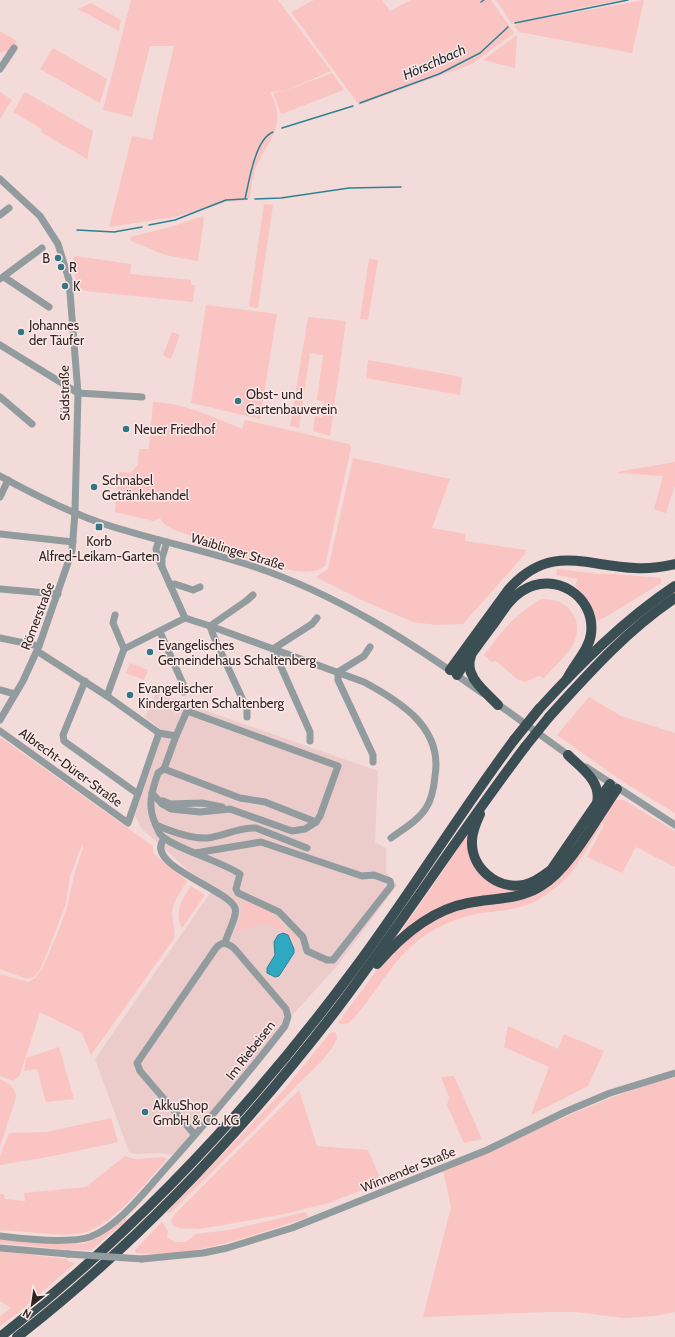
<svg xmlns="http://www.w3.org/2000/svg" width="675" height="1337" viewBox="0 0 675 1337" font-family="Cabin,sans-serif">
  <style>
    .built { fill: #ecccca }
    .green { fill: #f9c4c2 }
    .water { fill: #2fa8c1; stroke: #2f8192 }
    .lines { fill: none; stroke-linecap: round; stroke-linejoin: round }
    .stream { stroke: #2f8192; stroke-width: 1.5 }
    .minor { stroke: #929c9e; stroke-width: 7 }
    .highway { stroke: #3a4e54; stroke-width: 10 }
    .minor-bridge { stroke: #929c9e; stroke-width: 7 }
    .highway-bridge { stroke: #3a4e54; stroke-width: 10 }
    .poi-dot { fill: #337787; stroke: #fde9e8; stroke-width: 1.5 }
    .labels { text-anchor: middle; stroke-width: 3; stroke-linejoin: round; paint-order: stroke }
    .poi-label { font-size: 13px; fill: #2e2524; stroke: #fde9e8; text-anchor: start }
    .street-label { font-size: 13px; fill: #2e2524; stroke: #fde9e8 }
    .water-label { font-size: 14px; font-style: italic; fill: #192d32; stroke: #fde9e8 }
  </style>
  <rect width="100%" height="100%" fill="#f3dbd9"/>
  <path class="built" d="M156 693 378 771 375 842 386 848V872L397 885 337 966 287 1021 186 1146 170 1155 160 1153 134 1154 129 1152 95 1059 215 886 199 880 141 828 135 815 163 731 145 717Z"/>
  <g class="green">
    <path d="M131 0H278L331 71 285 91 270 92C288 124 269 139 256 167 252 177 252 188 249 198L246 200 226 202 175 217 109 227 132 136 152 140 174 46H150L132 117 103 110Z"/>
    <path d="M314 0H382L390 11 411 0H491L514 33 472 64 359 105 291 12Z"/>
    <path d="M496 0H622L569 10 512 24Z"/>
    <path d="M644 0 632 53 519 32 514 26 521 22Z"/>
    <path d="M91 3 121 20 119 31 78 9Z"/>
    <path d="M0 31 17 41 8 52 4 51 2 54 0 52Z"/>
    <path d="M517 35 515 68 483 60Z"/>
    <path d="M53 48 107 79 100 103 40 69Z"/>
    <path d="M332 73 344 90 281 114 273 93 285 91Z"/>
    <path d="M0 92 12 100 0 119Z"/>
    <path d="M25 92 93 131 87 159 41 132 42 129 13 112Z"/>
    <path d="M264 204 273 205 258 308 249 307Z"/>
    <path d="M203 216 204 219 198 261 165 255 131 241 130 237 170 227Z"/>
    <path d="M75 256 131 264 130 274 191 280V285H195L193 302 85 291C74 285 74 270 73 259Z"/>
    <path d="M369 259 378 260 368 320 360 319Z"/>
    <path d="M206 305 277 314 260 419 191 403Z"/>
    <path d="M308 317 346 321 330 436 313 431 315 416 322 417 324 401 317 400 323 355 310 353 299 428 290 426Z"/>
    <path d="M172 332 180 335 171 359 163 355Z"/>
    <path d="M368 360 462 377 460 395 366 378Z"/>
    <path d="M153 402C184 403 213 417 242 429L245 420 349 444 351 448 325 566C305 583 239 555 215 548L216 541C203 538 165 532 160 518L153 521 115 512 119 472 131 473 138 464 139 449H149Z"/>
    <path d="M353 458 450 479 432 528 466 534 465 541 526 550 525 554 463 624 436 625 413 622 366 602 316 577 328 569Z"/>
    <path d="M675 462V485L666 513 654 509 663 476 617 473 622 471Z"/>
    <path d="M557 569 599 574H616L661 578V583L604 618 597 621 591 605 575 585 578 579 556 575Z"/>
    <path d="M542 599C554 599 566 602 573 614 588 640 559 661 544 678L539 676 525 682 517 679 496 661 491 662 484 655C501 633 516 612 542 599Z"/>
    <path d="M130 663 148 670 144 680 126 673Z"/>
    <path d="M589 697 621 716 675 733V813L625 783 557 735Z"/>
    <path d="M0 737 153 846V853L187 881C182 890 172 902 172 913 172 923 177 931 173 940L91 1055 82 1033 40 1012 20 1075 13 1081 0 1076V974L28 982 35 978 43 967 60 927 68 904 74 875 83 848 82 845 70 876 66 904 41 968 34 977 27 979 0 969Z"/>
    <path d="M617 800H624L675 831V867L636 847 622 873 587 857 604 825 600 821 610 805Z"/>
    <path d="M598 822 602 825C589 843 579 867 562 882 552 891 541 899 529 904 513 910 497 911 481 913 464 916 445 923 430 932 391 957 379 992 349 1023L342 1024 338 1023 382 963 402 942 437 918 466 907 511 902Z"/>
    <path d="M469 833 477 869 524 888 570 853 525 892 459 903 396 939Z"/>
    <path d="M191 886 205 895 182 928C174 911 182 900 191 886Z"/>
    <path d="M243 901 270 911 297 938 295 941 283 929H277L266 923 237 931 244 911Z"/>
    <path d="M508 1026 558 1049 564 1034 604 1051 588 1086 531 1115 549 1067 504 1047Z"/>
    <path d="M335 1032 337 1037C334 1052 308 1074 297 1085 256 1129 213 1171 170 1213H166L283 1091 330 1033Z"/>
    <path d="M59 1047 74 1099 46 1102 37 1069 24 1071 26 1058Z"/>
    <path d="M454 1076 482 1139 464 1143 447 1105 449 1097 441 1077Z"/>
    <path d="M675 1078V1312L655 1316 624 1318 575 1312H548L423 1317 451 1207 443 1170C497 1149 549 1122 603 1101 626 1092 650 1082 675 1078Z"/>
    <path d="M0 1079C9 1084 16 1087 16 1098L0 1146Z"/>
    <path d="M299 1090 317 1146 368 1150 379 1176 369 1187 329 1203 280 1215 199 1229C190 1227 180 1231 173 1225L171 1221 174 1215Z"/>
    <path d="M111 1118 118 1142 53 1156 0 1165V1156L9 1133 46 1132Z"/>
    <path d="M125 1156 134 1159 163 1157 167 1159C145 1183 110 1231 76 1234 51 1236 25 1231 0 1230V1194H4L5 1199 25 1201 24 1193 86 1187Z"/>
    <path d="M306 1212 308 1217C253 1235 194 1258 136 1253L135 1250 162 1222 168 1231 167 1237 175 1242H186L196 1234 229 1230Z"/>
    <path d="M125 1218 127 1220 91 1250H67L0 1243V1239L83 1244 98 1238Z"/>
    <path d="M0 1251 67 1259 68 1261 75 1263 18 1313 0 1326V1316L11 1308 0 1301Z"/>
  </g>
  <path class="water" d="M283 933 288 935 294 949V953L279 976 275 977 267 973V968L275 955 274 942 278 935Z"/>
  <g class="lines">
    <g class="stream">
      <path d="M481 2 484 0"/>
      <path d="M515 23 628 0"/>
      <path d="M360 103 439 74 480 53 508 27"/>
      <path d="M282 128 353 106"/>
      <path d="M245 199C249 182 255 139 273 132"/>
      <path d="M246 199H247"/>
      <path d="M255 199 281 198 349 188 401 187"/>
      <path d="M149 225 175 220 226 200 244 199"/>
      <path d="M77 230 114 232 142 227"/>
    </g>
    <g class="minor">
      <path d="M0 69 14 48"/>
      <path d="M0 179 40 216 58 244 69 280 78 393 75 512 72 551 39 646 23 681 0 720"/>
      <path d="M0 215 9 208"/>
      <path d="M4 277 49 307"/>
      <path d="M0 279 42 248"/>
      <path d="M0 345 78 393 142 397"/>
      <path d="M0 397 32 424"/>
      <path d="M0 476C33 494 66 511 101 523 152 540 205 550 255 567 338 595 411 642 482 693"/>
      <path d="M0 497 8 480"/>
      <path d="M0 534 73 542"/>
      <path d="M159 540 156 549 158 558 185 618"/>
      <path d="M162 567V558L167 542"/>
      <path d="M170 585 175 584 193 590 200 587"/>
      <path d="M0 589 58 594"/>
      <path d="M115 615 113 623 124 649"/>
      <path d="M160 632 183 684 184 692"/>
      <path d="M0 638 39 646"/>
      <path d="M370 647 364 656 338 672V680L373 755V762"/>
      <path d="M37 651 107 696 159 733 176 736 164 769 158 773C152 791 147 805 155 823 157 827 158 831 160 834 168 846 223 862 240 874L236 889 238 893 279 912 303 937 307 951 327 960H333L391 886 390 881 374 875 362 876 261 842 195 853"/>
      <path d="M85 681 63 735 64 741 138 794"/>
      <path d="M0 690 15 694"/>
      <path d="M107 696 124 649 185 618 210 626 364 682C401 702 443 728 435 776 434 787 432 799 426 808 418 821 403 829 391 838"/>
      <path d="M495 702 571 757"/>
      <path d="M247 717V709L214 637 210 626 246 601 253 595"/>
      <path d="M0 731 128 823 159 733"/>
      <path d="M310 741V732L273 649 312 624 317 618"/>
      <path d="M586 767 675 825"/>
      <path d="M164 769 240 798 265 802 316 822 320 816 338 766 187 711 176 736"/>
      <path d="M152 793 162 804 171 809 200 812 230 809 292 831 305 829 316 822"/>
      <path d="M163 801 170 804 202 803 222 807"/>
      <path d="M156 825C170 831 192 839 207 838 224 836 239 827 256 828L307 848"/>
      <path d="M164 839C143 865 228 889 235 908 238 915 227 934 225 943"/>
      <path d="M0 1236C24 1239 68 1244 90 1237 119 1226 146 1190 166 1168 207 1122 247 1075 285 1026L288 1017 286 1009 234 948C227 943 222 941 216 948L137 1063 140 1071 195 1135"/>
      <path d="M0 1248 68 1254"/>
      <path d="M142 1259 203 1253 227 1248 292 1228 487 1150 567 1111 610 1093 675 1073"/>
    </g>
    <g class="highway">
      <path d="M471 656C463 676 486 692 498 705"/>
      <path d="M450 670 509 589C550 543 585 566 635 568 648 569 662 567 675 564"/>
      <path d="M457 675C468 658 480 642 492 626 501 614 509 599 522 591 554 570 596 596 591 634 589 650 574 664 567 679"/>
      <path d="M539 709C580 664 624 620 675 586"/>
      <path d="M549 717C588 674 626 631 675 598"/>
      <path d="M568 755C581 768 602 781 597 803"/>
      <path d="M480 814C476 823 472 831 472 841 471 868 497 890 524 885 534 883 542 877 551 870L610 784"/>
      <path d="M377 964C401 936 431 910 468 903 493 898 519 900 541 886 570 869 597 817 617 789"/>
      <path d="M0 1337C136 1231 252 1107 355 968 410 894 459 814 514 740"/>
      <path d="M17 1337C138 1243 243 1131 337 1009 402 923 460 833 525 747"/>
    </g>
    <path class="minor-bridge" d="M68 1254 142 1259"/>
    <g class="highway-bridge">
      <path d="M514 740 539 709"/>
      <path d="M525 747 549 717"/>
    </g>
  </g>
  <g class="poi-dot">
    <circle cx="58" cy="258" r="4"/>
    <circle cx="61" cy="267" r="4"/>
    <circle cx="65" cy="286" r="4"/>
    <circle cx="21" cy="332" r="4"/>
    <circle cx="238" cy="401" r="4"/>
    <circle cx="126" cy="429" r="4"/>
    <circle cx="94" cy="487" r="4"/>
    <rect x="95" y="523" width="8" height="8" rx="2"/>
    <circle cx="150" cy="652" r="4"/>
    <circle cx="130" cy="695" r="4"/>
    <circle cx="145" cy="1112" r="4"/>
  </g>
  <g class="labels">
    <g class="poi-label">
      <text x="50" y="263" text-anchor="end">B</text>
      <text x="69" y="272">R</text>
      <text x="73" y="291">K</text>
      <text x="29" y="330">Johannes<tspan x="29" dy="15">der Täufer</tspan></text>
      <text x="246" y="399">Obst- und<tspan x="246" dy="15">Gartenbauverein</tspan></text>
      <text x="134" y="434">Neuer Friedhof</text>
      <text x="102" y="485">Schnabel<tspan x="102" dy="15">Getränkehandel</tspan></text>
      <text x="99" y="546" text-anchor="middle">Korb<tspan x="99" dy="15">Alfred-Leikam-Garten</tspan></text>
      <text x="158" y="650">Evangelisches<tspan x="158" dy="15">Gemeindehaus Schaltenberg</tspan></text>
      <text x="138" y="693">Evangelischer<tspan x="138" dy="15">Kindergarten Schaltenberg</tspan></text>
      <text x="153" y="1110">AkkuShop<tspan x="153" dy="15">GmbH &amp; Co. KG</tspan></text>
    </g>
    <g class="street-label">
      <text transform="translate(64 393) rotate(-91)" y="5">Südstraße</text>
      <text transform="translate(238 551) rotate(17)" y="5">Waiblinger Straße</text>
      <text transform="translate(37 616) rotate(-69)" y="5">Römerstraße</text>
      <text transform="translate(71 767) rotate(36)" y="5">Albrecht-Dürer-Straße</text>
      <text transform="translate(250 1050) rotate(-52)" y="5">Im Riebeisen</text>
      <text transform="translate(408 1169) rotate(-22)" y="5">Winnender Straße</text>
    </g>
    <g class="water-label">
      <text transform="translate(434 62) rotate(-24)" y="5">Hörschbach</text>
    </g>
  </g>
  <g transform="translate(32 1305) rotate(210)" stroke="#fde9e8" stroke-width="3" paint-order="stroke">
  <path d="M0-3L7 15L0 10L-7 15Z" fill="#2e2524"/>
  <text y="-6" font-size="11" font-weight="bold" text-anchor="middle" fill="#2e2524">N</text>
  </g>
</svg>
